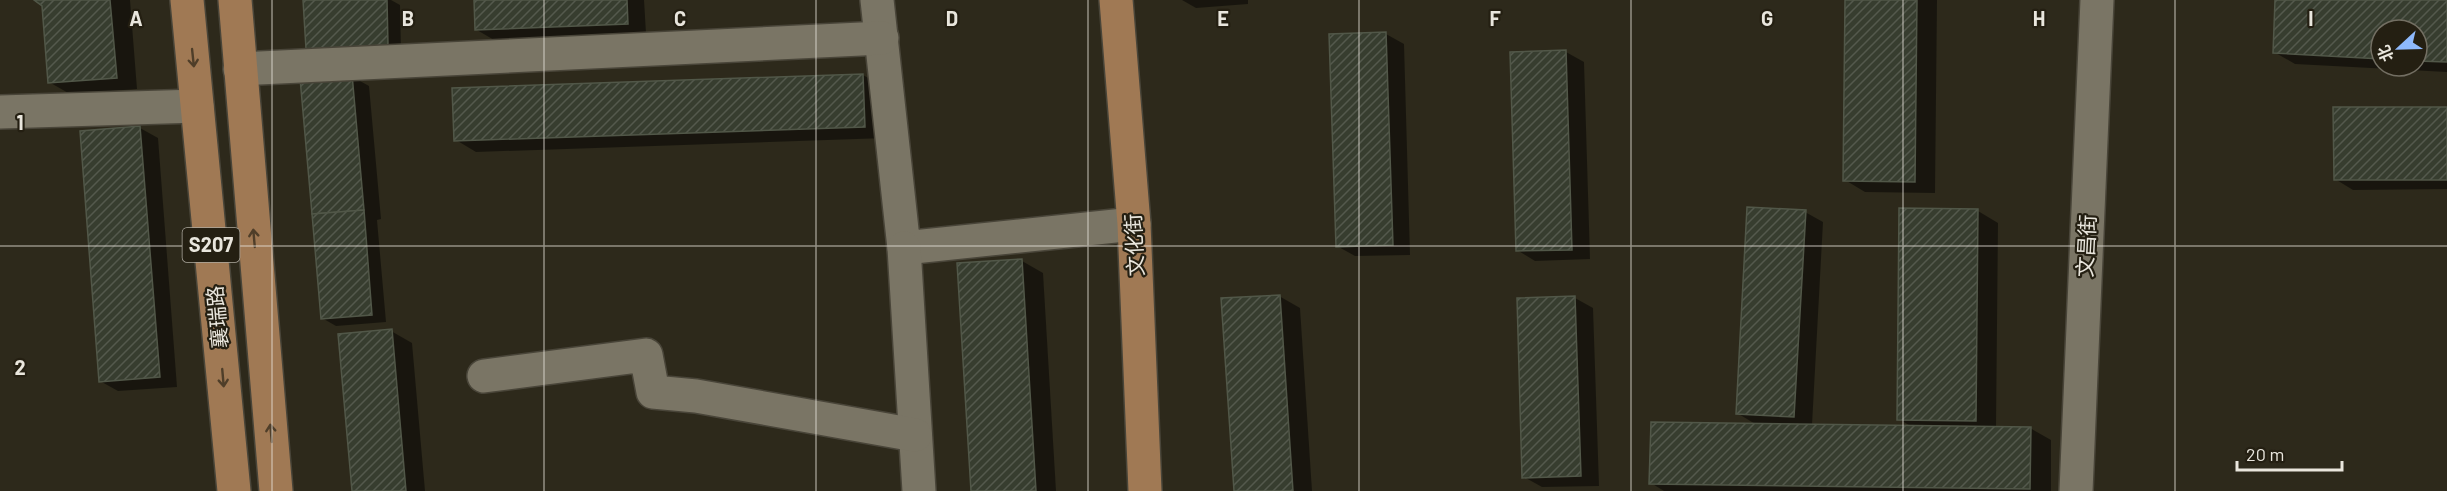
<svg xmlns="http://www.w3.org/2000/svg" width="2447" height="491" viewBox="0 0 2447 491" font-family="Barlow,'Noto Sans SC',sans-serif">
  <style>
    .shadow { fill: #0007; fill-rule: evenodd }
    .building { fill: url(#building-hatch); stroke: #515748; stroke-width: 1.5 }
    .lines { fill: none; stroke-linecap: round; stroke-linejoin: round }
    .minor-casing { stroke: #494539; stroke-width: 36 }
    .major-casing { stroke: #494539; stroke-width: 36 }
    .minor { stroke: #7a7565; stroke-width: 33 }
    .major { stroke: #a07954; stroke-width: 33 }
    .oneway { stroke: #4f3e29 }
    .grid { fill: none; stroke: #e9e6dd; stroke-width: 1.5; stroke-opacity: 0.55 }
    .labels { text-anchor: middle; stroke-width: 4.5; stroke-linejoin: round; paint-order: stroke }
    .shield { fill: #241f12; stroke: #aeaaa0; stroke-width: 1.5 }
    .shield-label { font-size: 20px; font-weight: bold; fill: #e9e6dd }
    .street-label { font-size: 21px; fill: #e9e6dd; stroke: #241f12 }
    .grid-label { font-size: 20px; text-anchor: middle; font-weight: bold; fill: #e9e6dd; stroke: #241f12; stroke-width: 4.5; stroke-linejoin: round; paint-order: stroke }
  </style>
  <defs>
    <pattern id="building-hatch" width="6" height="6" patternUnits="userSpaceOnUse" patternTransform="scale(1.5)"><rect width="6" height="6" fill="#373d2f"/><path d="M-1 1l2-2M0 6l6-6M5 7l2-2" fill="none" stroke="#54594d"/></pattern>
  </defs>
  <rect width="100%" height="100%" fill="#2d291b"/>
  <g class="shadow">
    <path d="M37 0H130L137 89 70 94 49 82 43 5Z"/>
    <path d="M316 0H391L400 5 401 52 321 56 308 48Z"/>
    <path d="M475 0H644L646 33 494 40 477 30Z"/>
    <path d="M1182 0H1248V4L1196 8Z"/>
    <path d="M1847 0H1937L1935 193 1865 192 1845 180Z"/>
    <path d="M2277 0H2447V72L2295 64 2274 52ZM2381 30H2417V66H2381Z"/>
    <path d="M1386 34 1404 44 1410 255 1355 256 1337 246Z"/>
    <path d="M1566 52 1584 62 1590 259 1535 261 1517 250Z"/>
    <path d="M863 75 884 87 886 138 476 152 456 140Z"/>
    <path d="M351 76 369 86 381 219 377 220 386 322 336 326 322 318Z"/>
    <path d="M2447 108V189L2353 190 2335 179Z"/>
    <path d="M140 128 158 138 177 387 118 391 100 381Z"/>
    <path d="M1978 211 1998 223 1996 428H2030L2051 440V491H1664L1651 483 1757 425 1737 413 1805 212 1823 222 1812 425 1912 427 1899 419Z"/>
    <path d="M1022 261 1043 273 1056 491H973Z"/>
    <path d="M1279 296 1300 308 1312 491H1236Z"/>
    <path d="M1575 298 1593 308 1599 486 1542 487 1524 477 1518 300Z"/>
    <path d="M391 331 412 343 425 491H354Z"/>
  </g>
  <g class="building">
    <path d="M34 0H110L117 78 48 83 42 6Z"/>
    <path d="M303 0H387L388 45 306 49Z"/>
    <path d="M474 0H627L628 24 475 30Z"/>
    <path d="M1845 0H1917L1915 182 1843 181Z"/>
    <path d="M2275 0H2447V62L2417 61V30H2381V59L2273 53Z"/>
    <path d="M1386 32 1393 245 1336 247 1329 34Z"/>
    <path d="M1566 50 1572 250 1516 251 1510 52Z"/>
    <path d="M352 74 364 210 312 214 300 78Z"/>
    <path d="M863 74 865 127 454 141 452 88Z"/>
    <path d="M2333 107H2447V180H2334Z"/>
    <path d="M140 126 160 377 99 382 80 131Z"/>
    <path d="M1747 207 1806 210 1794 417 1736 414Z"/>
    <path d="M1899 208 1978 209 1976 421 1897 420Z"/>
    <path d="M364 210 372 315 321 319 312 214Z"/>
    <path d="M1022 259 1036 491H971L957 263Z"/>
    <path d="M1280 295 1293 491H1234L1221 298Z"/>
    <path d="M1575 296 1581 476 1522 478 1517 298Z"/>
    <path d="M392 329 406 491H352L338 334Z"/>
    <path d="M1651 422 2031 427 2030 489 1649 484Z"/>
  </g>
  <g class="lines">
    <g class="minor-casing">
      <g id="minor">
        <path d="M877 0 904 248 1134 224"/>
        <path d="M240 69 882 38"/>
        <path d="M0 112 197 106"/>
        <path d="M904 248 919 491"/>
        <path d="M484 376 646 355 653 392 696 396 915 435"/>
        <path d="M2076 491 2097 0"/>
      </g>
    </g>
    <g class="major-casing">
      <g id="major">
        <path d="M187 0 234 491"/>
        <path d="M235 0 276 491"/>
        <path d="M1116 0 1134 224 1145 491"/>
      </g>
    </g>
    <use href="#minor" class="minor"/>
    <use href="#major" class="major"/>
  </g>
  <defs><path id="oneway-shaft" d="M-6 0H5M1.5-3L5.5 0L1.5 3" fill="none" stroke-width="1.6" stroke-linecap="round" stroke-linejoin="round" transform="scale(1.5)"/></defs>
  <g class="oneway">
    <use href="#oneway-shaft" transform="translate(193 58) rotate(84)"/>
    <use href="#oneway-shaft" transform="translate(254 238) rotate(-95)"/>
    <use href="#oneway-shaft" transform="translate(223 378) rotate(85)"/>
    <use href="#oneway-shaft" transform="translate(271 433) rotate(-95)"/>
  </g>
  <path class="grid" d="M272 0V491M544 0V491M816 0V491M1088 0V491M1359 0V491M1631 0V491M1903 0V491M2175 0V491M0 246H2447"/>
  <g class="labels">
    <rect class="shield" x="182.5" y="228" width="57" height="34" rx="4.5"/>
    <g class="shield-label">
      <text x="211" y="252">S207</text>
    </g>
    <g class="street-label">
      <text transform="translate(1135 245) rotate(-93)" y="7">文化街</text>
      <text transform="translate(2087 246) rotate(-87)" y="7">文昌街</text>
      <text transform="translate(218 317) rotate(-95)" y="7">襄瑞路</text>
    </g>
  </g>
  <g class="grid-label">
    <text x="136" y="26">A</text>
    <text x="408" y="26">B</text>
    <text x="680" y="26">C</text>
    <text x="952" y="26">D</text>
    <text x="1223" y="26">E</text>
    <text x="1495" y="26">F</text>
    <text x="1767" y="26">G</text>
    <text x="2039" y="26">H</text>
    <text x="2311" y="26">I</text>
    <text x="20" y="130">1</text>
    <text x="20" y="375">2</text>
  </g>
  <g transform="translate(2399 48) rotate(248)"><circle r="28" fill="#241f12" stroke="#736f63" stroke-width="1.5"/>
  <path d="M0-4.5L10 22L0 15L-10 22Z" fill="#8eb9fc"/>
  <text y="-9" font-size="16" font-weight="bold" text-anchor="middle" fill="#e9e6dd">北</text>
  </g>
  <path d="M2237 461v9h105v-9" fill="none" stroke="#e9e6dd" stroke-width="3"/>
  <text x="2246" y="461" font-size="18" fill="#e9e6dd" stroke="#241f12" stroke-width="4.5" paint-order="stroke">20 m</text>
</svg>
